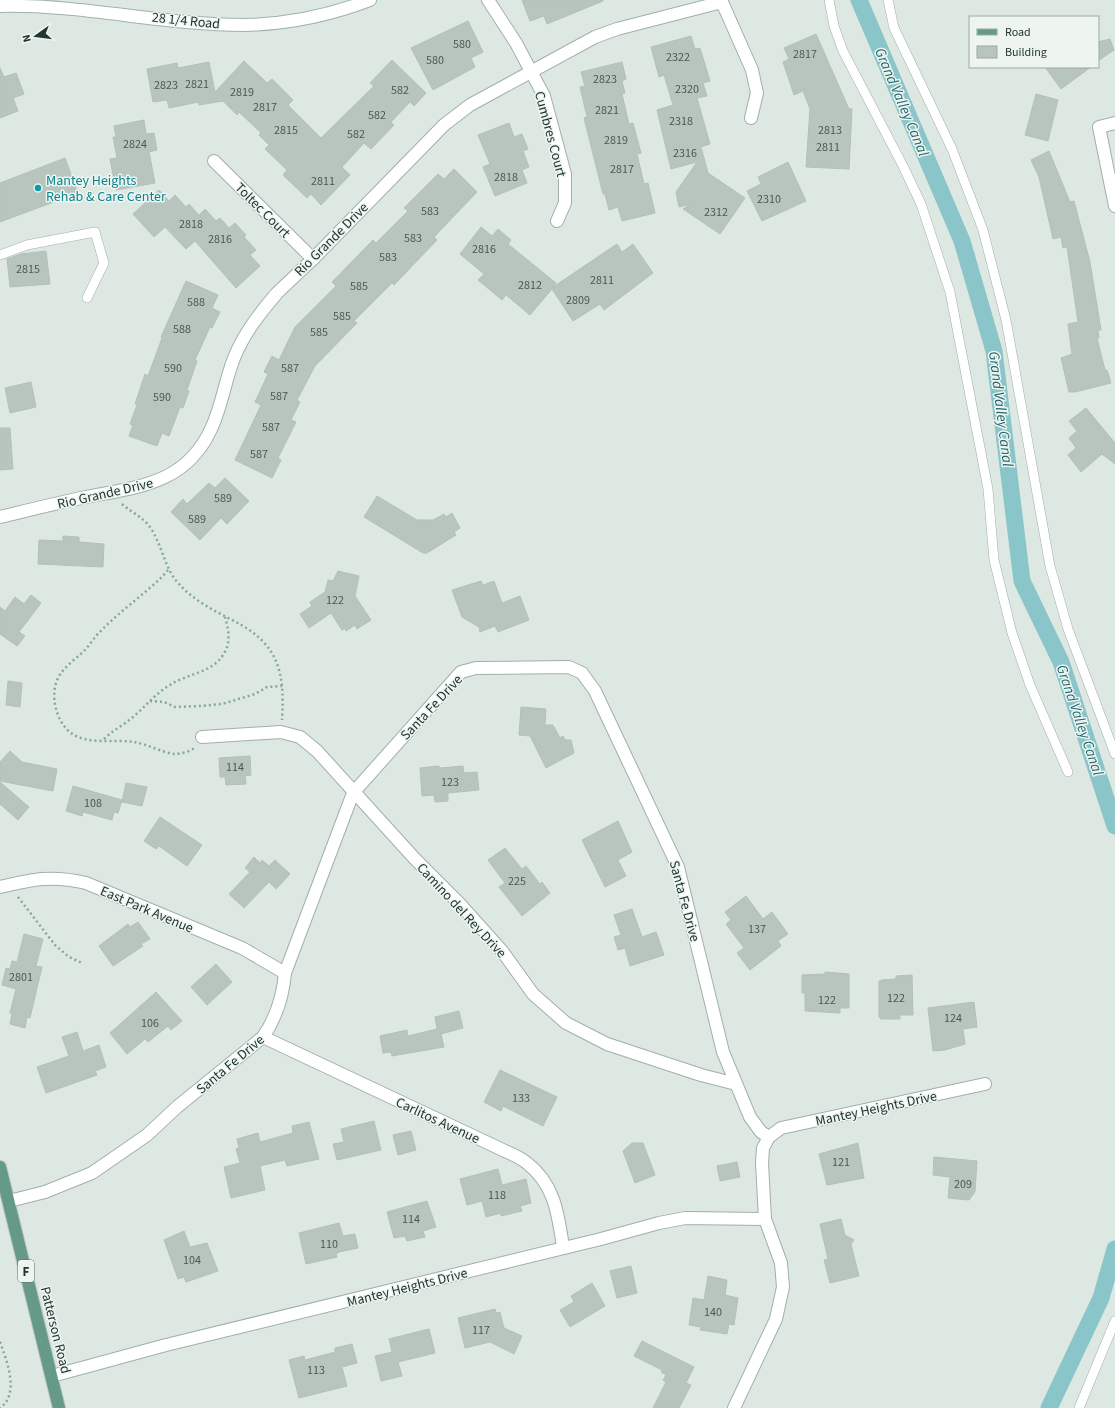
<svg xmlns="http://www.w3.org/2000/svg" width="1115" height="1408" viewBox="0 0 1115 1408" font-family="'Source Sans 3',sans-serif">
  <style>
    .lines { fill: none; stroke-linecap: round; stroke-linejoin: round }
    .canal { stroke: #8ac5c9; stroke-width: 17 }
    .building { fill: #b7c5be; stroke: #b1c1b9 }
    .service-casing { stroke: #a2afa9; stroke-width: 10 }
    .minor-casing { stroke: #a2afa9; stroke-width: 14 }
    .secondary-casing { stroke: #9eb3aa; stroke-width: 14 }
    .primary-casing { stroke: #bcc3c1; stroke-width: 14 }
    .path { stroke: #81a999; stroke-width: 2.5; stroke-dasharray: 2 3; stroke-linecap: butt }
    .service { stroke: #fff; stroke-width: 9 }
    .minor { stroke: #fff; stroke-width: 12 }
    .secondary { stroke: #fff; stroke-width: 12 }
    .primary { stroke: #669a88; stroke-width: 12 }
    .culture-dot { fill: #0f9aa8; stroke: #eef5f1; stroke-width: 1.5 }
    .labels { text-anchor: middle; stroke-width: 3; stroke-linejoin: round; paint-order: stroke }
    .number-label { font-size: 12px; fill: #465a53 }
    .shield { fill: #eef5f1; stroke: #5e6f69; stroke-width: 1 }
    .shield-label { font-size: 13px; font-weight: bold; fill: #21362f }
    .street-label { font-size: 14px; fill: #21362f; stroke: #eef5f1 }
    .culture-label { font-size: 14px; fill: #0d838f; stroke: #eef5f1; text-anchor: start }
    .water-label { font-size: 15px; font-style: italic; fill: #21666c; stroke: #eef5f1 }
  </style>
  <rect width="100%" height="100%" fill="#dee8e3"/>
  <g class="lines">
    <g class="canal">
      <path d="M859 0 962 241 994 351 1022 581 1061 662 1115 826"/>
      <path d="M1049 1408 1101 1298 1115 1249"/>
    </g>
  </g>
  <g class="building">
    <path d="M522 0H603V1L547 24 544 16 530 21Z"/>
    <path d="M468 21 483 52 471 58 475 67 433 90 411 48Z"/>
    <path d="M816 34 849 109H852L849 169 806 167 810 109 803 91 794 95 783 62 789 59 784 48Z"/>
    <path d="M691 36 695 49 700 48 710 81 703 83 707 96 697 98 710 144 701 147 708 173 745 198 720 234 683 209 690 204 679 207 676 192 697 162 671 169 657 110 673 105 664 75 659 77 651 47Z"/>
    <path d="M1110 39 1114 50 1098 61V42Z"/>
    <path d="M392 60 426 93 414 106 410 102 391 122 394 125 371 149 364 143 342 167 350 175 321 205 311 194 307 198 283 175 287 170 265 149 269 145 259 135 261 133 239 112 237 115 223 101 199 105V102L169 108 167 100 153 102 147 69 177 63 178 68 209 62 215 92 244 61 267 83 272 79 293 100 288 105 321 138 374 86 370 83Z"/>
    <path d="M622 62 626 79 622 81 625 93 622 94 629 124 633 123 641 153 637 154 644 184 648 183 655 213 622 221 618 207 609 210 605 194H603L584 118 587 117 580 87 585 86 581 72Z"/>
    <path d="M1045 67H1091L1061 89Z"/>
    <path d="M0 68 4 77 16 73 24 94 13 98 18 111 0 118Z"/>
    <path d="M1036 94 1058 100 1048 141 1025 135Z"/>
    <path d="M144 120 146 134 154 133 157 150 149 152 155 183 116 190 110 159 117 158 113 137H116L114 126Z"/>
    <path d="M509 123 514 137 522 134 528 149 523 151 529 167 522 170 527 183 495 196 483 167 490 164 478 135Z"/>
    <path d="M1049 151 1070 202 1074 201 1090 262 1101 330H1098L1099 338H1097L1105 370H1107L1111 383 1075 392H1069L1061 358 1072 354 1068 324 1078 322 1067 247 1063 248 1061 237 1053 239 1039 177 1031 160Z"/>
    <path d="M65 158 78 193 0 222V183Z"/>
    <path d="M788 162 806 201 762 221 747 191 761 184 758 177Z"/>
    <path d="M454 169 477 192 434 237 437 240 394 285 392 283 354 321 357 323 315 366 297 400 300 402 291 420 296 422 278 458 281 460 272 478 235 460 261 405 255 402 268 374 264 372 272 356 279 360 295 327 336 286 332 282 373 240 376 243 408 211 404 208 438 174 444 179Z"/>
    <path d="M159 190 169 201 175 195 186 207 189 204 199 215 205 209 216 221 220 218 229 228 235 223 246 235 244 237 256 250 250 255 260 266 236 288 195 241 186 249 165 227 154 237 133 214Z"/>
    <path d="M481 227 492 236 498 229 511 240 508 244 556 283 553 287 617 244 622 252 633 244 653 273 604 310 600 304 573 321 552 289 530 315 506 295 502 300 478 280 484 274 460 254Z"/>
    <path d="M46 251 50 284 10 287 7 259 21 254Z"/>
    <path d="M186 281 218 295 212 308 220 312 212 328 210 327 195 360 197 361 187 390 189 391 183 408 180 407 169 436 162 433 157 446 129 436 133 425 130 424 137 405 135 404 145 374 148 376 162 338 161 337Z"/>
    <path d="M31 382 36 407 10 413 5 388Z"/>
    <path d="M1086 408 1115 443V464L1102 454 1081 472 1068 455 1076 448 1069 438 1077 431 1069 421Z"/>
    <path d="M0 428H10L13 469 0 470Z"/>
    <path d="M225 478 249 501 227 524 221 518 200 540 171 512 183 499 187 504 209 483 215 488Z"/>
    <path d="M377 496 417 520H433L444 514 446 517 452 513 460 528 454 532 456 535 427 553H423L364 517Z"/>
    <path d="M63 536 79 537V542L104 544 103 567 38 564 39 540 63 541Z"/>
    <path d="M338 571 359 576 355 596 371 620 357 629 355 625 346 631 345 628 342 630 331 613 309 628 300 614 312 606 310 602 325 592 328 580 333 581Z"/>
    <path d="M481 581 483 585 494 581 502 603 520 596 529 620 498 632 495 626 480 632 479 627 462 617 452 590Z"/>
    <path d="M31 595 41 603 19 632 25 636 17 646 0 634V607L5 611 15 597 24 604Z"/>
    <path d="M8 681 22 683 20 707 6 705Z"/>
    <path d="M521 707 546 709 545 725H553L560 738 563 736 565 740H571L574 753 546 768 530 736 519 735Z"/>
    <path d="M10 751 22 762 57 769 53 791 0 781V762Z"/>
    <path d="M250 756 251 775 245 776 246 784 226 785 225 777H220L219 758Z"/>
    <path d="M438 766 441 768 463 766 464 773 477 772 479 790 448 793V801L435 802 434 795 422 796 420 768Z"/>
    <path d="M0 782 29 807 18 820 0 804Z"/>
    <path d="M126 783 147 787 142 806 122 802Z"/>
    <path d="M73 786 122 800 118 813 114 812 112 820 83 812 82 816 66 811Z"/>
    <path d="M160 817 202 845 187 866 159 846 156 849 144 841Z"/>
    <path d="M618 821 632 852 618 860 626 876 605 887 582 840Z"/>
    <path d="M505 848 522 869 526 866 540 884 542 882 550 893 522 916 499 887 505 883 488 860Z"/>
    <path d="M254 857 260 863 262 860 269 866 275 860 290 874 276 889 269 882 244 908 229 894 250 872 245 868Z"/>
    <path d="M746 896 763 919 772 912 788 934 778 941 781 946 750 970 737 953 744 948 726 924 731 920 725 912Z"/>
    <path d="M632 909 642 937 656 932 664 955 630 966 625 948 618 950 614 937 621 935 614 915Z"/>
    <path d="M138 922 150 939 141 944 143 946 113 966 99 946 128 924 130 927Z"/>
    <path d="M24 934 43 939 36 966 42 967 30 1018 27 1017 25 1028 10 1024 12 1014 10 1013 16 989 2 985 6 968 10 969 12 961 17 962Z"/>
    <path d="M216 964 232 982 207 1005 191 987Z"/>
    <path d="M825 972 849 974V1008H840V1013L805 1011V993H802V975L825 974Z"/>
    <path d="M912 975 913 1015H900V1019H881L879 1017V981H881V980L896 979V976Z"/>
    <path d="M156 992 182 1021 171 1030 168 1026 148 1042 145 1039 127 1054 110 1033Z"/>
    <path d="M974 1002 977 1027 963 1029 965 1044 945 1050 933 1051 928 1008Z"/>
    <path d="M459 1011 463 1028 441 1034 444 1047 392 1056 391 1052 383 1053 380 1036 407 1030 408 1036 437 1029 435 1017Z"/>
    <path d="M77 1032 83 1051 99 1045 106 1067 95 1071 97 1075 46 1093 37 1067 69 1056 62 1037Z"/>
    <path d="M500 1070 557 1097 543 1126 503 1106 501 1111 484 1102Z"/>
    <path d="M374 1121 381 1150 337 1160 333 1144 344 1142 341 1129Z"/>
    <path d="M309 1122 319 1159 287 1166 285 1160 260 1166 265 1190 231 1198 224 1167 240 1163 236 1149 239 1148 237 1139 258 1133 260 1142 293 1133 292 1126Z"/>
    <path d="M411 1131 416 1150 398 1155 393 1135Z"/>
    <path d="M632 1143H643L655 1175 635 1183 623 1151Z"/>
    <path d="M858 1143 864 1178 827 1185 819 1154Z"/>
    <path d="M934 1157 977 1161 975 1192 969 1200 948 1198 950 1177 933 1175Z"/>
    <path d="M737 1162 740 1177 720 1181 717 1166Z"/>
    <path d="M498 1169 502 1185 526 1179 531 1203 520 1206 522 1211 501 1216V1213L486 1217 482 1201 467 1205 460 1179Z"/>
    <path d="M427 1201 436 1227 423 1231 425 1237 407 1241 405 1236 394 1238 387 1212Z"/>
    <path d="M841 1219 845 1235 854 1240 851 1244 859 1276 830 1283 824 1260 828 1259 820 1224Z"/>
    <path d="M339 1223 343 1236 355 1234 358 1248 339 1252 336 1254 337 1257 306 1264 299 1233Z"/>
    <path d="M184 1231 190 1247 207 1243 218 1271 186 1282 184 1277 178 1279 164 1240Z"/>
    <path d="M631 1266 637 1293 617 1298 610 1271Z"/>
    <path d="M708 1276 727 1280 725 1295 738 1298 734 1325 729 1324 727 1334 700 1330 701 1327 689 1325 693 1298 704 1300Z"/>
    <path d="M592 1283 605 1306 570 1327 560 1310 574 1302 571 1296Z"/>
    <path d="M495 1309 496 1313 500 1312 504 1328 522 1336 514 1354 490 1342 465 1348 458 1318Z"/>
    <path d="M429 1329 435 1353 398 1362 402 1376 381 1381 375 1356 392 1352 389 1339Z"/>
    <path d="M642 1341 694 1367 686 1383 691 1385 679 1408H653L666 1382 663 1380 666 1375 661 1372 662 1370 634 1356Z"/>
    <path d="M352 1344 357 1363 342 1367 347 1386 299 1398 289 1360 304 1356 305 1360 335 1352V1348Z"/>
  </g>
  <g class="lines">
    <g class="service-casing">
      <g id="service">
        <path d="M829 0 834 26 843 51 903 166 921 204 950 292 988 489 994 560 1012 633 1030 685 1068 772"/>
        <path d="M888 0 894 28 952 149 983 230 1006 320 1050 566 1068 629 1115 754"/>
        <path d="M0 255 27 245 95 232 104 263 87 298"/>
        <path d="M1079 1408 1115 1321"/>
      </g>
    </g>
    <g class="minor-casing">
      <g id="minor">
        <path d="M488 0 516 43 544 96 565 174V203L557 221"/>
        <path d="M1115 123 1099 127 1115 206"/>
        <path d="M214 161 313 259"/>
        <path d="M0 517C29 510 57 503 86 497 138 487 187 484 212 427 222 405 225 381 234 358 244 333 260 313 277 293L313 259 444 125 470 105 595 37 617 29 722 2 752 70 757 93 751 118"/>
        <path d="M202 737 281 732 300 737 317 751 415 859 459 903 502 951 533 994 566 1023 607 1044 701 1075 736 1084"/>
        <path d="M0 887C34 879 52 875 86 883L242 948 285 973"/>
        <path d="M263 1037 505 1151C512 1154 521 1158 527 1163 555 1185 558 1214 563 1247"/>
        <path d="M769 1137 781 1128 985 1084"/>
        <path d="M9 1201 45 1192 92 1173 147 1135 177 1107 263 1037C276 1018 283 996 285 973L353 793 452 682 461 672 476 668 569 667 582 673 595 691 678 867 723 1052 750 1117 761 1132 769 1137 763 1148 762 1163 765 1219 781 1263 783 1287 776 1319 734 1408"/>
        <path d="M52 1376 166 1345 601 1239 659 1223 685 1218 765 1219"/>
      </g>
    </g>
    <g class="secondary-casing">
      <path id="secondary" d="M0 6C82 4 163 25 245 25 287 24 331 15 370 0"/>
    </g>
    <g class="primary-casing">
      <path id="primary" d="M0 1167 59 1408"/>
    </g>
    <g class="path">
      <path d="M122 504C133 514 146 518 153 532 163 549 165 569 179 584 194 601 215 611 234 621 279 644 285 672 282 720"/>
      <path d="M168 570 162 577C141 597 116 614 96 636 92 641 88 647 83 652 72 662 58 671 55 687 52 703 58 723 71 733 87 745 115 739 134 742 147 744 161 752 174 754 180 754 190 752 194 748"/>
      <path d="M150 701 164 702 175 707 200 706 222 704 255 694 267 687 282 686"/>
      <path d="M104 739C113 730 124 725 133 717 146 706 156 693 170 685 186 674 212 673 223 655 231 644 229 630 225 617"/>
      <path d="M18 897 55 945 69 957 82 963"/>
      <path d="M0 1342C7 1361 20 1394 0 1408"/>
    </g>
    <use href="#service" class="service"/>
    <use href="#minor" class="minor"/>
    <use href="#secondary" class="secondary"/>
    <use href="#primary" class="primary"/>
  </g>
  <circle class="culture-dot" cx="38" cy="188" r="4"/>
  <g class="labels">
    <g class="number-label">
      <text x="462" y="48">580</text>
      <text x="805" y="58">2817</text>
      <text x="678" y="61">2322</text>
      <text x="435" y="64">580</text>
      <text x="605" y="83">2823</text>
      <text x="197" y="88">2821</text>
      <text x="166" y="89">2823</text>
      <text x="687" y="93">2320</text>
      <text x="400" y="94">582</text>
      <text x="242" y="96">2819</text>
      <text x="265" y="111">2817</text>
      <text x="607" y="114">2821</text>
      <text x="377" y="119">582</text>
      <text x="681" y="125">2318</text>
      <text x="286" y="134">2815</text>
      <text x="830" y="134">2813</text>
      <text x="356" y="138">582</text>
      <text x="616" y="144">2819</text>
      <text x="135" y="148">2824</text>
      <text x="828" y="151">2811</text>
      <text x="685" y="157">2316</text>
      <text x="622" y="173">2817</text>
      <text x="506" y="181">2818</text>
      <text x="323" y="185">2811</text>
      <text x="769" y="203">2310</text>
      <text x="430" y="215">583</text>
      <text x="716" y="216">2312</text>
      <text x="191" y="228">2818</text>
      <text x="413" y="242">583</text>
      <text x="220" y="243">2816</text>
      <text x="484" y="253">2816</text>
      <text x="388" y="261">583</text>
      <text x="28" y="273">2815</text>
      <text x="602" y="284">2811</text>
      <text x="530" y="289">2812</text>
      <text x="359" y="290">585</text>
      <text x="578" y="304">2809</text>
      <text x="196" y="306">588</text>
      <text x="342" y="320">585</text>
      <text x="182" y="333">588</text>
      <text x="319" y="336">585</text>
      <text x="173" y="372">590</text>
      <text x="290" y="372">587</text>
      <text x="279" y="400">587</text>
      <text x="162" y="401">590</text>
      <text x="271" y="431">587</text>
      <text x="259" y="458">587</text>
      <text x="223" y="502">589</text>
      <text x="197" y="523">589</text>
      <text x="335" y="604">122</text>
      <text x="235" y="771">114</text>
      <text x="450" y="786">123</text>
      <text x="93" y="807">108</text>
      <text x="517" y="885">225</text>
      <text x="757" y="933">137</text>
      <text x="21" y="981">2801</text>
      <text x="896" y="1002">122</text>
      <text x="827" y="1004">122</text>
      <text x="953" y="1022">124</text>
      <text x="150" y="1027">106</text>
      <text x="521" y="1102">133</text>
      <text x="841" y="1166">121</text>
      <text x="963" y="1188">209</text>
      <text x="497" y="1199">118</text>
      <text x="411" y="1223">114</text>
      <text x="329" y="1248">110</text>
      <text x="192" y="1264">104</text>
      <text x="713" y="1316">140</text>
      <text x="481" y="1334">117</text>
      <text x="316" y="1374">113</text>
    </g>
    <rect class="shield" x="18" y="1260" width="16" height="22" rx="3"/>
    <g class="shield-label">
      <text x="26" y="1276">F</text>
    </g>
    <g class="street-label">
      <text transform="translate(186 20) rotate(6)" y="5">28 1/4 Road</text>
      <text transform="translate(551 134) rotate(75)" y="5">Cumbres Court</text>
      <text transform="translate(263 210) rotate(45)" y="5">Toltec Court</text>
      <text transform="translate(331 239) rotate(-45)" y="5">Rio Grande Drive</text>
      <text transform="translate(105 493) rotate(-13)" y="5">Rio Grande Drive</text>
      <text transform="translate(431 707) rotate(-47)" y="5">Santa Fe Drive</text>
      <text transform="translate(685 901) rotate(75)" y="5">Santa Fe Drive</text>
      <text transform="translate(147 909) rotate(23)" y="5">East Park Avenue</text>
      <text transform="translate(462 910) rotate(47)" y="5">Camino del Rey Drive</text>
      <text transform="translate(230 1064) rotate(-40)" y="5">Santa Fe Drive</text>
      <text transform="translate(876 1108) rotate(-12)" y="5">Mantey Heights Drive</text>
      <text transform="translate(438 1120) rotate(25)" y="5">Carlitos Avenue</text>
      <text transform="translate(407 1287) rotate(-14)" y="5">Mantey Heights Drive</text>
      <text transform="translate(56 1330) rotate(76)" y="5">Patterson Road</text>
    </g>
    <g class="culture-label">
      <text x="46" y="185">Mantey Heights<tspan x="46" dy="16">Rehab &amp; Care Center</tspan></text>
    </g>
    <g class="water-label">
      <text transform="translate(902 102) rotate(67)" y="5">Grand Valley Canal</text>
      <text transform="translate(1001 409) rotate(83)" y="5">Grand Valley Canal</text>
      <text transform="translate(1080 720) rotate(71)" y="5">Grand Valley Canal</text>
    </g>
  </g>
  <rect x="969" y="16" width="130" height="52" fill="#eef5f1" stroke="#9ca9a3"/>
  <rect x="977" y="29" width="20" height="6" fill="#669a88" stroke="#9ca9a3"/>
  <text x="1005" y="36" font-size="12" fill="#21362f">Road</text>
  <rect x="977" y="46" width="20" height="12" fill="#b7c5be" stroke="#9ca9a3"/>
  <text x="1005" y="56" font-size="12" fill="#21362f">Building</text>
  <g transform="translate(36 36) rotate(256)" stroke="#eef5f1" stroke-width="3" paint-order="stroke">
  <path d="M0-3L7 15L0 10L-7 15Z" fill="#21362f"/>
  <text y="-6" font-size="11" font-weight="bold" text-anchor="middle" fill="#21362f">N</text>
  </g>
</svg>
